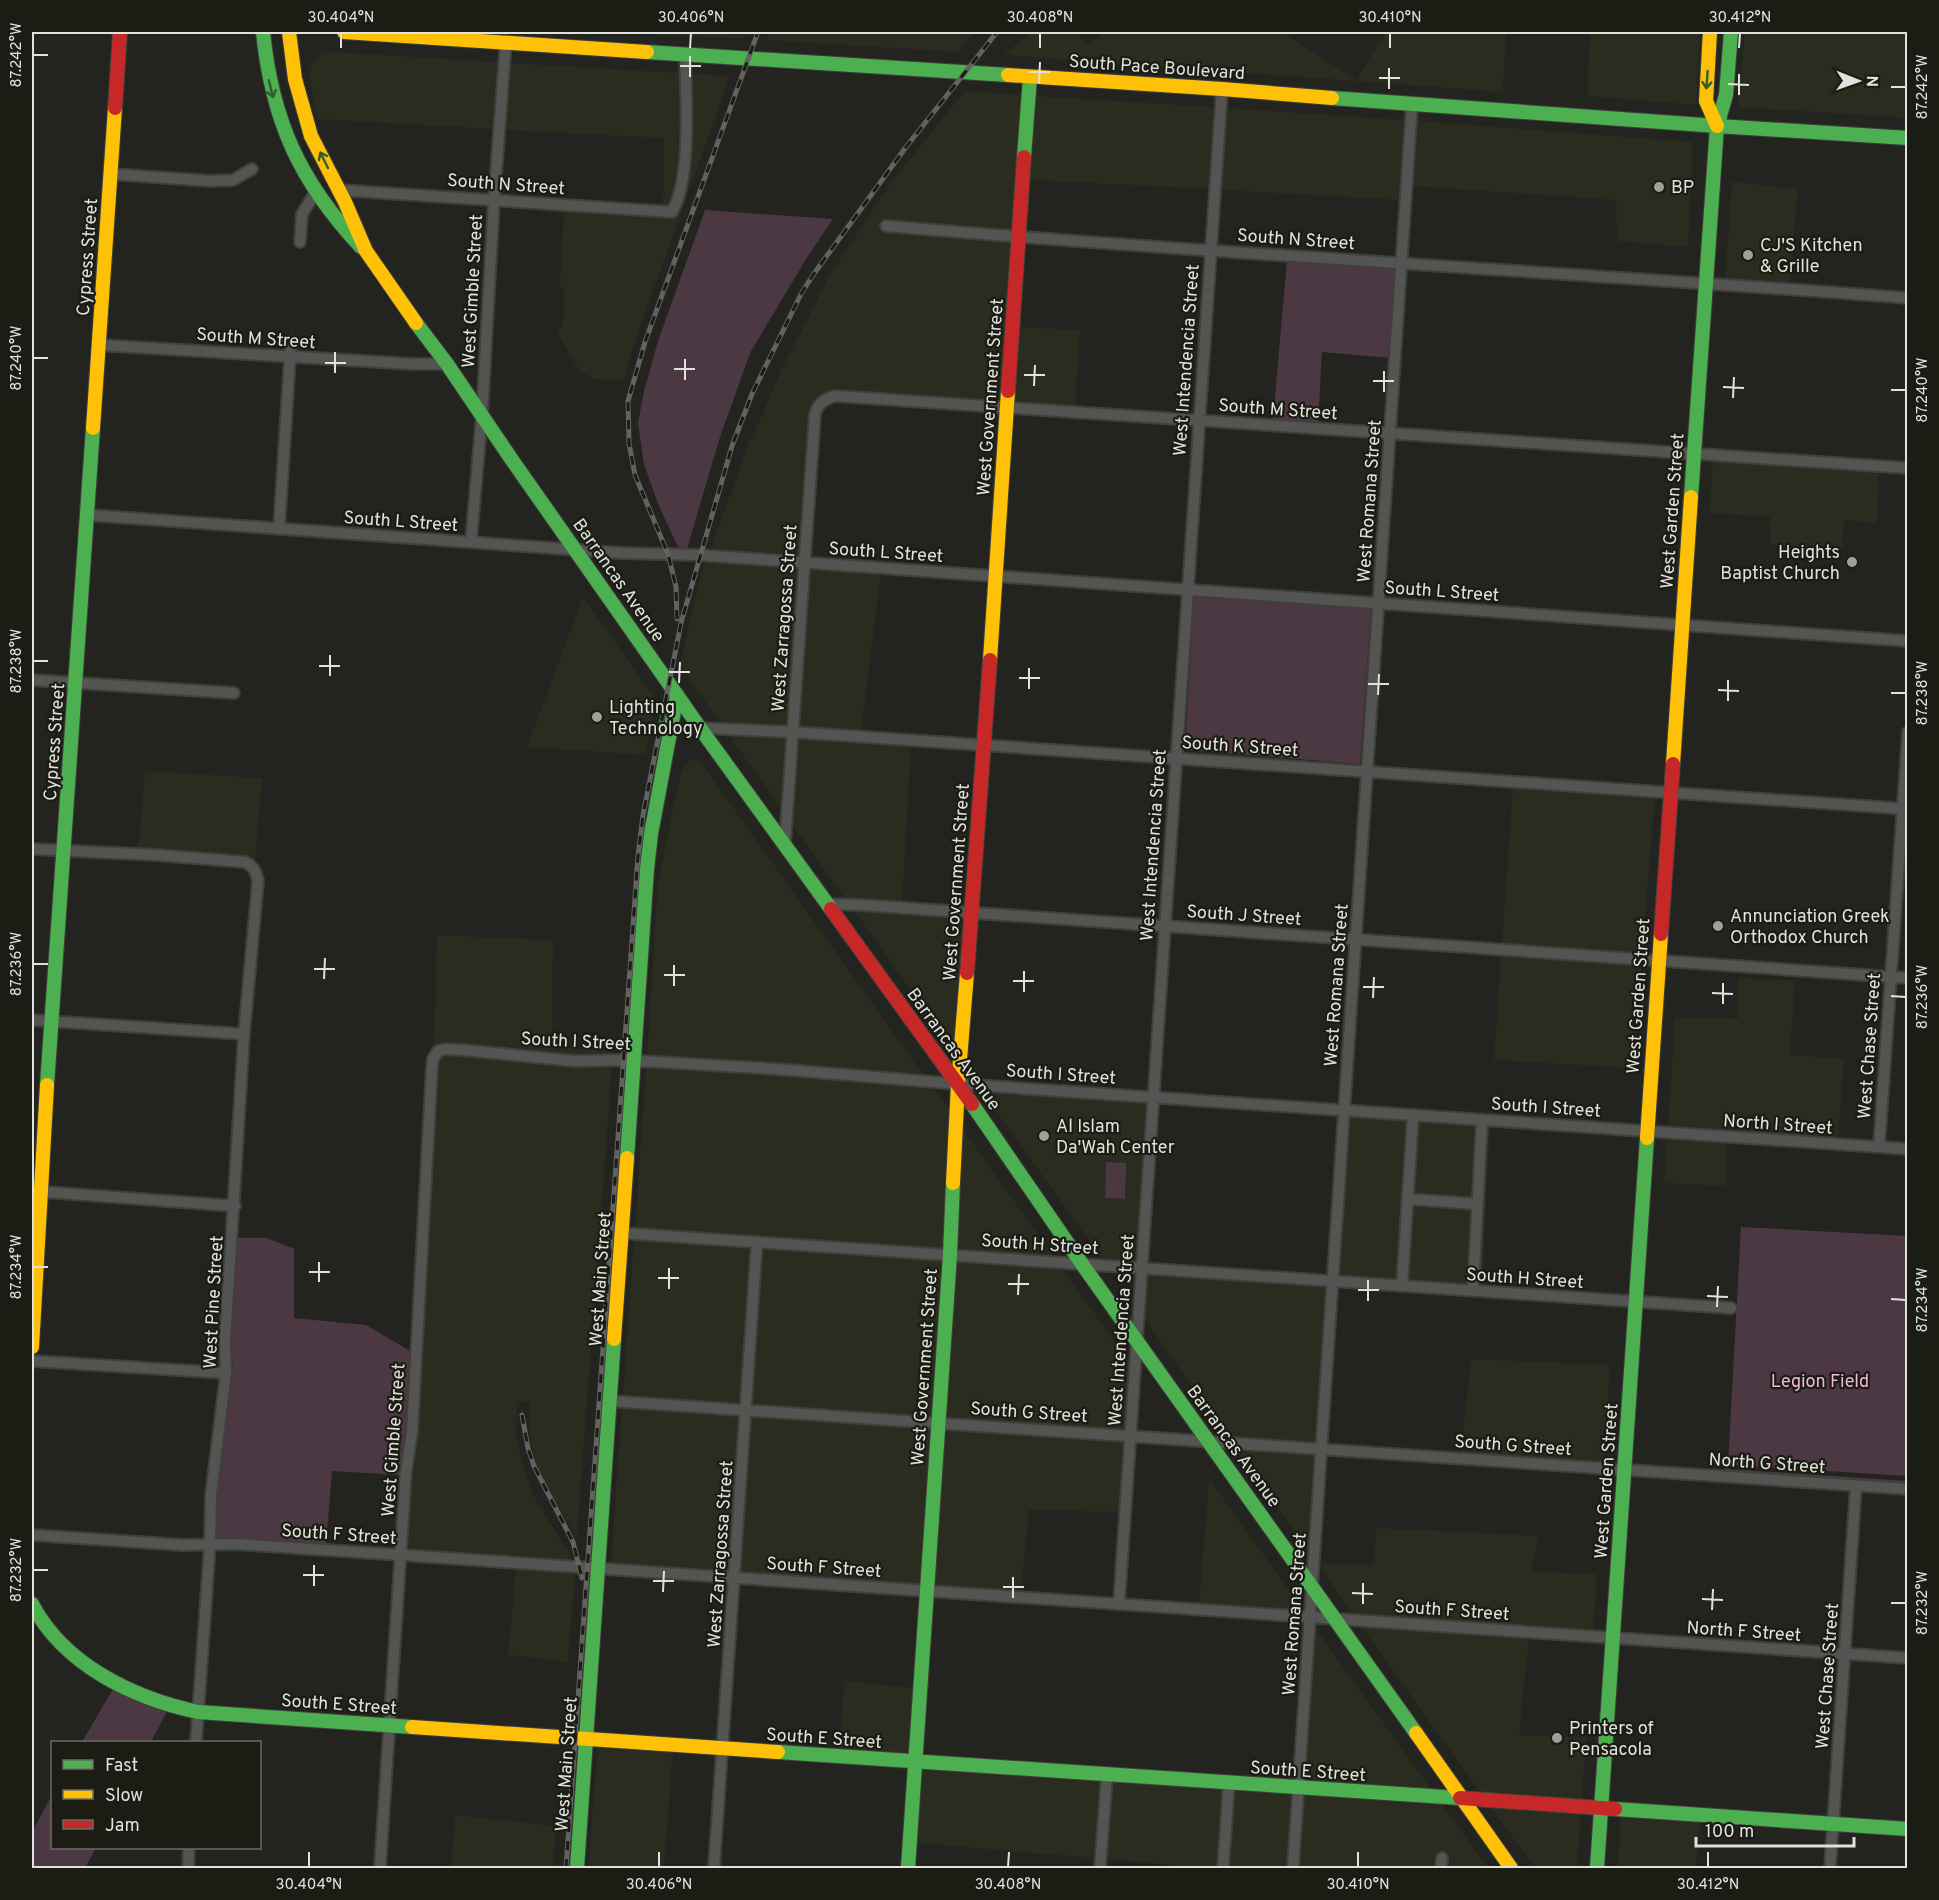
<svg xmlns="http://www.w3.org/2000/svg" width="1939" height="1900" viewBox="0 0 1939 1900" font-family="Overpass,sans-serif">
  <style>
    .built { fill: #2a2c1f }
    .green { fill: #4c3842 }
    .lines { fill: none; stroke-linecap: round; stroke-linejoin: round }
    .street-casing { stroke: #3f403b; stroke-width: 14 }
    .fast-casing { stroke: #3f403b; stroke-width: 16 }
    .slow-casing { stroke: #3f403b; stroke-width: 16 }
    .jam-casing { stroke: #3f403b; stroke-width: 16 }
    .street { stroke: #545452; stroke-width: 10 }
    .fast { stroke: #4caf50; stroke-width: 14 }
    .slow { stroke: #ffc107; stroke-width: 14 }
    .jam { stroke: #c62828; stroke-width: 14 }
    .rail-casing { stroke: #626360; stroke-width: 5 }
    .rail { stroke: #1b1c14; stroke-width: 3; stroke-dasharray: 9; stroke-linecap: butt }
    .oneway { stroke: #315e2f }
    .ticks { fill: none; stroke: #e1e2dd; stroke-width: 2 }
    .poi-dot { fill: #9ea09a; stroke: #1b1c14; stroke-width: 2 }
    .labels { text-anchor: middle; stroke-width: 4.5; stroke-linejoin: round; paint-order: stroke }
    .street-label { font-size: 18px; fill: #e1e2dd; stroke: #1b1c14 }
    .poi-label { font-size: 18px; fill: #e1e2dd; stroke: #1b1c14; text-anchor: start }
    .park-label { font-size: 18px; fill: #f5b6db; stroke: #1b1c14 }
    .neatline { fill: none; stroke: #e1e2dd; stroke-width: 2 }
    .ticks-label { font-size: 15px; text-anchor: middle; fill: #e1e2dd }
  </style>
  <rect width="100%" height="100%" fill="#23241f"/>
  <g class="built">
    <path d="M616 32H747L744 39Z"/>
    <path d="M769 32H975L958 52 766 40Z"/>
    <path d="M1032 32H1074L1089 44 1103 32H1283L1356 80 1386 32H1506L1503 92 1003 55Z"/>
    <path d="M1590 32H1700L1696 105 1587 96Z"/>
    <path d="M1745 32H1907V118L1738 107Z"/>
    <path d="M333 52 498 62 493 129 317 119 309 73 314 61 323 53Z"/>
    <path d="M511 63 680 73V114L678 164 674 190 668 206 626 203H663L664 138 505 130Z"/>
    <path d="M692 74 730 76 636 338 624 380 593 379 579 370 558 334V331L563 326 564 289 560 285 564 210 670 217 674 219 677 217 686 192 690 165 693 115Z"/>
    <path d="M965 91 1022 95 1013 231 880 220 879 230 1013 242 1002 401 835 390 825 392 817 398 809 413 798 557 710 550 748 446 783 367 829 276 893 180Z"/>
    <path d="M1035 96 1214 107 1209 189 1029 180Z"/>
    <path d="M1227 108 1405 120 1400 200 1221 190Z"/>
    <path d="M1417 121 1693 142 1688 247 1617 241 1616 200 1413 186Z"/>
    <path d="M1732 182 1798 189 1789 284 1725 279Z"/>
    <path d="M1019 327 1080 330 1075 406 1014 402Z"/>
    <path d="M1713 460 1878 471 1877 523 1844 520 1842 550 1771 545 1770 517 1709 513Z"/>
    <path d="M706 561 797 568 786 726 720 723 680 665 701 574Z"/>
    <path d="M810 569 881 573 861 731 798 727Z"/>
    <path d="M583 597 655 698 646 755 527 747Z"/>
    <path d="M728 734 786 737 781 808Z"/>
    <path d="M798 737 911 745 902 903 846 900 792 824Z"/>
    <path d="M690 760 700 761 924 1076 776 1064 647 1057 658 883 680 776 686 764Z"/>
    <path d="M145 771 262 778 255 861 252 858 239 856 138 849Z"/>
    <path d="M1513 786 1655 796 1642 954 1502 944Z"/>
    <path d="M854 910 966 918 955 1052Z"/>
    <path d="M437 935 553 940 552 1047 613 1050V1055H574L463 1044 440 1045 438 1044 434 1047Z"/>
    <path d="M1501 955 1641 965 1632 1068 1494 1060Z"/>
    <path d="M1738 978 1795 981 1790 1055 1844 1059 1838 1139 1668 1127 1675 1017 1738 1019Z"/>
    <path d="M447 1054 573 1066H612L577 1535 548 1494 536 1463 529 1434V1401L517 1402 516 1436 523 1466 535 1498 574 1561 408 1550 412 1472 418 1432 438 1068 441 1056Z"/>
    <path d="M646 1067 775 1074 932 1087 951 1112 944 1249 635 1228Z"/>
    <path d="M982 1091 1146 1102 1136 1262 1103 1260Z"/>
    <path d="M1350 1116 1490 1125 1482 1286 1340 1276Z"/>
    <path d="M962 1128 1054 1257 956 1250Z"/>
    <path d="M1667 1138 1727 1142 1726 1186 1664 1183Z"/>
    <path d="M634 1239 751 1247 740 1404 623 1396Z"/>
    <path d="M763 1248 943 1260 933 1417 752 1405Z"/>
    <path d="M956 1261 1062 1268 1129 1362 1124 1430 945 1418Z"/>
    <path d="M1147 1274 1327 1286 1316 1443 1228 1438 1144 1318Z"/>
    <path d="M1471 1359 1610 1365 1604 1463 1461 1453Z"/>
    <path d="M622 1407 739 1415 729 1572 611 1564Z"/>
    <path d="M751 1416 932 1428 921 1585 741 1573Z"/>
    <path d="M944 1428 1123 1441 1119 1512 1029 1510 1021 1592 933 1586Z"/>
    <path d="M1236 1449 1315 1454 1309 1551Z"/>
    <path d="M1209 1479 1304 1611 1199 1604Z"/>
    <path d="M1376 1528 1539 1536 1531 1572 1597 1574 1593 1632 1353 1615 1320 1567V1563L1374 1564Z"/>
    <path d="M516 1568 575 1572 568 1662 508 1655Z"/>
    <path d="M1361 1626 1529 1638 1519 1735 1586 1737 1582 1801 1482 1795Z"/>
    <path d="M1315 1628 1433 1792 1305 1783Z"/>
    <path d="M844 1681 914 1688 909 1756 840 1751Z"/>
    <path d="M598 1745 673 1750 664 1868H588Z"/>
    <path d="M921 1767 1100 1780 1095 1858 916 1843Z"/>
    <path d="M1112 1781 1292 1793 1287 1868H1174L1173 1865 1107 1859Z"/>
    <path d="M1304 1794 1441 1803 1488 1868H1447L1448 1853 1437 1852 1435 1868H1299Z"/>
    <path d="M1490 1806 1581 1812 1577 1868H1535Z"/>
    <path d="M455 1815 556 1826 553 1868H451Z"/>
    <path d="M1621 1815 1700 1820 1696 1868H1618Z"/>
  </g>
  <g class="green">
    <path d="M705 210 833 219 806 259 750 353 719 440 687 549 678 547 659 506 644 464 638 423 644 391 658 341Z"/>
    <path d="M1287 260 1396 268 1390 358 1322 352 1318 423 1273 420Z"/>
    <path d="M1194 597 1371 609 1360 764 1185 750Z"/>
    <path d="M1106 1162 1126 1163 1125 1199 1105 1198Z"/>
    <path d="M1741 1227 1907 1236V1476L1728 1465Z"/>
    <path d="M238 1238H267L294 1249V1318L366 1325 410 1351 406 1431 400 1475 332 1471 326 1545 216 1539 217 1495 233 1369 231 1341Z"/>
    <path d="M1725 1466 1728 1469 1907 1481V1484L1724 1471Z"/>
    <path d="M113 1689 167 1711 151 1742H82Z"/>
    <path d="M52 1795V1848H96L85 1868H32V1832Z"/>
  </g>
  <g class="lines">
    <g class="street-casing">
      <g id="street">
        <path d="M111 174 211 181 233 180 252 169"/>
        <path d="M338 190 672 212C692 178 686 94 685 54"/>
        <path d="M886 226C1226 255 1567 272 1908 298"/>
        <path d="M300 242 302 214 315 193"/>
        <path d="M99 345 413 364H447"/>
        <path d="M87 515 622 553 699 555 1908 641"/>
        <path d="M279 529 291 342"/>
        <path d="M471 542 482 414 494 200 506 41"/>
        <path d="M32 680 234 693"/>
        <path d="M700 728 792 732 1908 809"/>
        <path d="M785 843 815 414C818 403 825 399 835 396L1908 468"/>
        <path d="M32 849 157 855 245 862C254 866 256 872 258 881L244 1034 225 1341 226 1373 211 1495 210 1544 196 1742"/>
        <path d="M828 904 862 905 1908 978"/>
        <path d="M32 1020 244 1034"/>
        <path d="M1879 1147 1908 732"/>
        <path d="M32 1191 235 1206"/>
        <path d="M1408 1199 1477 1204"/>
        <path d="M621 1233 1731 1308"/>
        <path d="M1402 1286 1413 1115"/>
        <path d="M1473 1290 1482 1120"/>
        <path d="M32 1361 226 1373"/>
        <path d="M610 1401 1908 1489"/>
        <path d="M32 1535 183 1545 236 1544 402 1555 1908 1658"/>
        <path d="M1119 1604 1222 89"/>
        <path d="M188 1868 189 1848"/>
        <path d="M380 1868 406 1471 412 1432 432 1067 433 1059 438 1051 446 1049 463 1050 574 1061 623 1060 776 1069 958 1084 1908 1149"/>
        <path d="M714 1868 757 1242"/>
        <path d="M1100 1868 1107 1775"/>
        <path d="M1223 1868 1229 1783"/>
        <path d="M1293 1868 1412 105"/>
        <path d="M1441 1868 1442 1858"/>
        <path d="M1830 1868 1856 1486"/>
      </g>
    </g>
    <g class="fast-casing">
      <g id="fast">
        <path d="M263 32C272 121 300 182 361 247"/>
        <path d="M647 52 1008 75"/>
        <path d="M1332 98 1717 126"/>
        <path d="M1717 126 1908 138"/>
        <path d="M1024 157 1030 77"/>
        <path d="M416 323 447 364 512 460 700 728 831 909"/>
        <path d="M1691 497 1717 126 1726 95 1731 32"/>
        <path d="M47 1085 93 428"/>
        <path d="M972 1104 1082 1264 1416 1733"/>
        <path d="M627 1158 647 869 651 834 677 695"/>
        <path d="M32 1604C64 1665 133 1698 198 1712L412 1727"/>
        <path d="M778 1752 1460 1798"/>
        <path d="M1615 1809 1908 1829"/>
        <path d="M577 1868 614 1339"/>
        <path d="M908 1868 950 1255 953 1183"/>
        <path d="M1597 1868 1647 1138"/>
      </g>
    </g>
    <g class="slow-casing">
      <g id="slow">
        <path d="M289 32 295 79 311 136 345 202 366 251 416 323"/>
        <path d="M344 32 647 52"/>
        <path d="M1710 32 1706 101 1717 126"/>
        <path d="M1008 75 1222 89 1332 98"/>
        <path d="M93 428 115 108"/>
        <path d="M990 660 1008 391"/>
        <path d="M1673 764 1691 497"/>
        <path d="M1647 1138 1661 934"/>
        <path d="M953 1183 958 1084 967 973"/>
        <path d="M614 1339 627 1158"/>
        <path d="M32 1347 47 1085"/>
        <path d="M412 1727 778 1752"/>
        <path d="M1416 1733 1511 1868"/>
      </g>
    </g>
    <g class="jam-casing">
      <g id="jam">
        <path d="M115 108 120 32"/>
        <path d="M1008 391 1024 157"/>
        <path d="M831 909 972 1104"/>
        <path d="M1661 934 1673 764"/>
        <path d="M967 973 990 660"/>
        <path d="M1460 1798 1615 1809"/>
      </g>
    </g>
    <use href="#street" class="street"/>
    <use href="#fast" class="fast"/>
    <use href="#slow" class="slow"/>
    <use href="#jam" class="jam"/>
    <g class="rail-casing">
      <g id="rail">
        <path d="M677 619 676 587 668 554 635 475 629 443 628 401 645 342 758 32"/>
        <path d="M522 1415 528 1448 534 1466 573 1542 582 1578"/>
        <path d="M566 1868 638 856 643 815 681 623 732 446 752 394 801 294 813 275 906 147 997 32"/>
      </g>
    </g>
    <use href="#rail" class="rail"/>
  </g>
  <defs><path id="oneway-shaft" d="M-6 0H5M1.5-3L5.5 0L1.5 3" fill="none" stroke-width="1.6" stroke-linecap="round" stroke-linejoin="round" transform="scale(1.5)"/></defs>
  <g class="oneway">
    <use href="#oneway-shaft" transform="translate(1707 80) rotate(94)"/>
    <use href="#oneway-shaft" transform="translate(271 89) rotate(76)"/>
    <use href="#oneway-shaft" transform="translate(324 160) rotate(-116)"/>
  </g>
  <path class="ticks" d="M341 48V33M690 48 691 33M1040 48V33M1390 48V33M1739 48 1740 33M33 55H48M680 66H701M1029 72H1050M690 77V56M1379 78H1400M1039 83 1040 62M1728 84 1749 85M1891 87H1906M1389 89V68M1739 95V74M33 358H48M325 363H346M674 369H695M335 373V352M1024 375H1045M685 380V359M1373 381H1394M1034 386 1035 365M1723 387 1744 388M1891 390H1906M1384 392V371M1733 398 1734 377M33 661H48M319 666H340M669 672H690M330 676V655M1019 678H1040M679 683 680 662M1368 684H1389M1029 689V668M1718 690 1739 691M1891 693H1906M1378 695 1379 674M1728 701V680M33 964H48M314 969H335M664 975H685M324 979 325 958M1013 981H1034M674 986V965M1363 987H1384M1024 992V971M1712 993 1733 994M1891 996 1906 997M1373 998 1374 977M1723 1004V983M33 1267H48M309 1272H330M658 1278H679M319 1282V1262M1008 1284H1029M669 1289V1268M1358 1290H1379M1018 1295 1019 1274M1707 1296 1728 1297M1891 1299 1906 1300M1368 1301V1280M1717 1307 1718 1286M33 1570H48M303 1575H324M653 1581H674M314 1586V1565M1003 1587H1024M663 1592 664 1571M1352 1593 1373 1594M1013 1598V1577M1702 1599 1723 1600M1891 1603H1906M1363 1604V1583M1712 1610 1713 1589M309 1867V1852M659 1867V1852M1008 1867 1009 1852M1358 1867V1852M1708 1867V1852"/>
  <g class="poi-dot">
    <circle cx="1659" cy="187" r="6"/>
    <circle cx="1748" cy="255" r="6"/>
    <circle cx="1852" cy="562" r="6"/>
    <circle cx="597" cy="717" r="6"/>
    <circle cx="1718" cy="926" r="6"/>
    <circle cx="1044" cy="1136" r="6"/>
    <circle cx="1557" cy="1738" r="6"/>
  </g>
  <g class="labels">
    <g class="street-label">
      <text transform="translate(1157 67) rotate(4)" y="6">South Pace Boulevard</text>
      <text transform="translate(506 184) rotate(4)" y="6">South N Street</text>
      <text transform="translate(1296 239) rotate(4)" y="6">South N Street</text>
      <text transform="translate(87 257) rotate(-86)" y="6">Cypress Street</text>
      <text transform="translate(472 291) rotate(-87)" y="6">West Gimble Street</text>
      <text transform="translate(256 338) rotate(4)" y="6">South M Street</text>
      <text transform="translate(1186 360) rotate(-86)" y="6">West Intendencia Street</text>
      <text transform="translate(990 397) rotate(-86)" y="6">West Government Street</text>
      <text transform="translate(1278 409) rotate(4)" y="6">South M Street</text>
      <text transform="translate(1369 501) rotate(-86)" y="6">West Romana Street</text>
      <text transform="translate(1672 511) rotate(-86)" y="6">West Garden Street</text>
      <text transform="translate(401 521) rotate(4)" y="6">South L Street</text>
      <text transform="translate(886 552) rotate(4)" y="6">South L Street</text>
      <text transform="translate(619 580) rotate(55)" y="6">Barrancas Avenue</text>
      <text transform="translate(1442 591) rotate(4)" y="6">South L Street</text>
      <text transform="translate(784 618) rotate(-86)" y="6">West Zarragossa Street</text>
      <text transform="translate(54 742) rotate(-86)" y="6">Cypress Street</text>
      <text transform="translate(1240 746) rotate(4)" y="6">South K Street</text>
      <text transform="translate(1153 845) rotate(-86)" y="6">West Intendencia Street</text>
      <text transform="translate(956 882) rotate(-86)" y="6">West Government Street</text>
      <text transform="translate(1244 915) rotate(4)" y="6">South J Street</text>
      <text transform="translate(1336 985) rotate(-86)" y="6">West Romana Street</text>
      <text transform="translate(1638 996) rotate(-86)" y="6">West Garden Street</text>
      <text transform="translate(576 1041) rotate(3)" y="6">South I Street</text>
      <text transform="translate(1869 1046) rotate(-86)" y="6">West Chase Street</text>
      <text transform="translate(954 1049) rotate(54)" y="6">Barrancas Avenue</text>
      <text transform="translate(1061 1074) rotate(4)" y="6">South I Street</text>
      <text transform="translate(1546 1107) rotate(4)" y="6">South I Street</text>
      <text transform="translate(1778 1124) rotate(4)" y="6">North I Street</text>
      <text transform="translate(1040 1244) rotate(4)" y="6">South H Street</text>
      <text transform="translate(1525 1278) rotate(4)" y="6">South H Street</text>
      <text transform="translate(600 1279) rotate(-86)" y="6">West Main Street</text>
      <text transform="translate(213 1302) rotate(-87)" y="6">West Pine Street</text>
      <text transform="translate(1121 1330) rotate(-86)" y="6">West Intendencia Street</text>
      <text transform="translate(924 1367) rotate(-86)" y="6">West Government Street</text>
      <text transform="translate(1029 1412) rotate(4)" y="6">South G Street</text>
      <text transform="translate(393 1440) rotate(-86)" y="6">West Gimble Street</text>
      <text transform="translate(1513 1445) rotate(4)" y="6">South G Street</text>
      <text transform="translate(1234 1446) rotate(54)" y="6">Barrancas Avenue</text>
      <text transform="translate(1767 1463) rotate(4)" y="6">North G Street</text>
      <text transform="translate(1606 1481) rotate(-86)" y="6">West Garden Street</text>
      <text transform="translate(339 1534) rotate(4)" y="6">South F Street</text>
      <text transform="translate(720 1554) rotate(-86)" y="6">West Zarragossa Street</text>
      <text transform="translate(824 1567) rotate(4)" y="6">South F Street</text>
      <text transform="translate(1452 1610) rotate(4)" y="6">South F Street</text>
      <text transform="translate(1294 1614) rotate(-86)" y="6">West Romana Street</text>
      <text transform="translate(1744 1631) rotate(4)" y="6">North F Street</text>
      <text transform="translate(1827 1676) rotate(-86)" y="6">West Chase Street</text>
      <text transform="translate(339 1704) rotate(4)" y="6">South E Street</text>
      <text transform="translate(824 1738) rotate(4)" y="6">South E Street</text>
      <text transform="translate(566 1764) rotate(-86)" y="6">West Main Street</text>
      <text transform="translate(1308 1771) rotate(4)" y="6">South E Street</text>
    </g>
    <g class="poi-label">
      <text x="1671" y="193">BP</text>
      <text x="1760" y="251">CJ'S Kitchen<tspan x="1760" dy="21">&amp; Grille</tspan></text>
      <text x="1840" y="558" text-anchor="end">Heights<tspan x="1840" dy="21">Baptist Church</tspan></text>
      <text x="609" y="713">Lighting<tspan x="609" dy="21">Technology</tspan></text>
      <text x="1730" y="922">Annunciation Greek<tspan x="1730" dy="21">Orthodox Church</tspan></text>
      <text x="1056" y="1132">Al Islam<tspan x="1056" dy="21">Da'Wah Center</tspan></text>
      <text x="1569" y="1734">Printers of<tspan x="1569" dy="21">Pensacola</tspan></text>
    </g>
    <g class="park-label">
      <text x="1820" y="1387">Legion Field</text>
    </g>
  </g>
  <rect width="1939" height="1900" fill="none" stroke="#1b1c14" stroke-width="66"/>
  <rect x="51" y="1741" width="210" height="108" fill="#1b1c14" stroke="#6a6b64" stroke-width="1.5"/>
  <rect x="63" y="1760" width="30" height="9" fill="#4caf50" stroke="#6a6b64" stroke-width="1.5"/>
  <text x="105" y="1771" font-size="18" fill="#e1e2dd">Fast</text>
  <rect x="63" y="1790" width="30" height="9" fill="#ffc107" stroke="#6a6b64" stroke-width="1.5"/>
  <text x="105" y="1801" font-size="18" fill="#e1e2dd">Slow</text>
  <rect x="63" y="1820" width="30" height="9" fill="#c62828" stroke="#6a6b64" stroke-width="1.5"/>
  <text x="105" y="1831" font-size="18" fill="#e1e2dd">Jam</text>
  <g transform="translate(1858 81) rotate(91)" stroke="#1b1c14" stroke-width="4.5" paint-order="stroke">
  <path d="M0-4.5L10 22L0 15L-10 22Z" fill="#e1e2dd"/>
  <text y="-9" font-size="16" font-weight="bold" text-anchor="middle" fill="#e1e2dd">N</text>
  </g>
  <path d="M1696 1837v9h158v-9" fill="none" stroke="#e1e2dd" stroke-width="3"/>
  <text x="1705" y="1837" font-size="18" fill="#e1e2dd" stroke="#1b1c14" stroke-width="4.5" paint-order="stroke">100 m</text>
  <rect x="33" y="33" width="1873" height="1834" class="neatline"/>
  <g class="ticks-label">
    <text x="341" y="22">30.404°N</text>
    <text x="691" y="22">30.406°N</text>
    <text x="1040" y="22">30.408°N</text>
    <text x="1390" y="22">30.410°N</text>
    <text x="1740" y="22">30.412°N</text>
    <text transform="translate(16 55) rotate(-90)" y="5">87.242°W</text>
    <text transform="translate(1922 87) rotate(-90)" y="5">87.242°W</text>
    <text transform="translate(16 358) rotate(-90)" y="5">87.240°W</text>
    <text transform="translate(1922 390) rotate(-90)" y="5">87.240°W</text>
    <text transform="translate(16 661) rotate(-90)" y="5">87.238°W</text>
    <text transform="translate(1922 693) rotate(-90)" y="5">87.238°W</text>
    <text transform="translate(16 964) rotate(-90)" y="5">87.236°W</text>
    <text transform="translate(1922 997) rotate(-90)" y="5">87.236°W</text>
    <text transform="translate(16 1267) rotate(-90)" y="5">87.234°W</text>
    <text transform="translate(1922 1300) rotate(-90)" y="5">87.234°W</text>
    <text transform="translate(16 1570) rotate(-90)" y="5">87.232°W</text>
    <text transform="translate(1922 1603) rotate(-90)" y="5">87.232°W</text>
    <text x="309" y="1889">30.404°N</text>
    <text x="659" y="1889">30.406°N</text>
    <text x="1008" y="1889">30.408°N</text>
    <text x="1358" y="1889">30.410°N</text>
    <text x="1708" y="1889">30.412°N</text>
  </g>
</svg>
